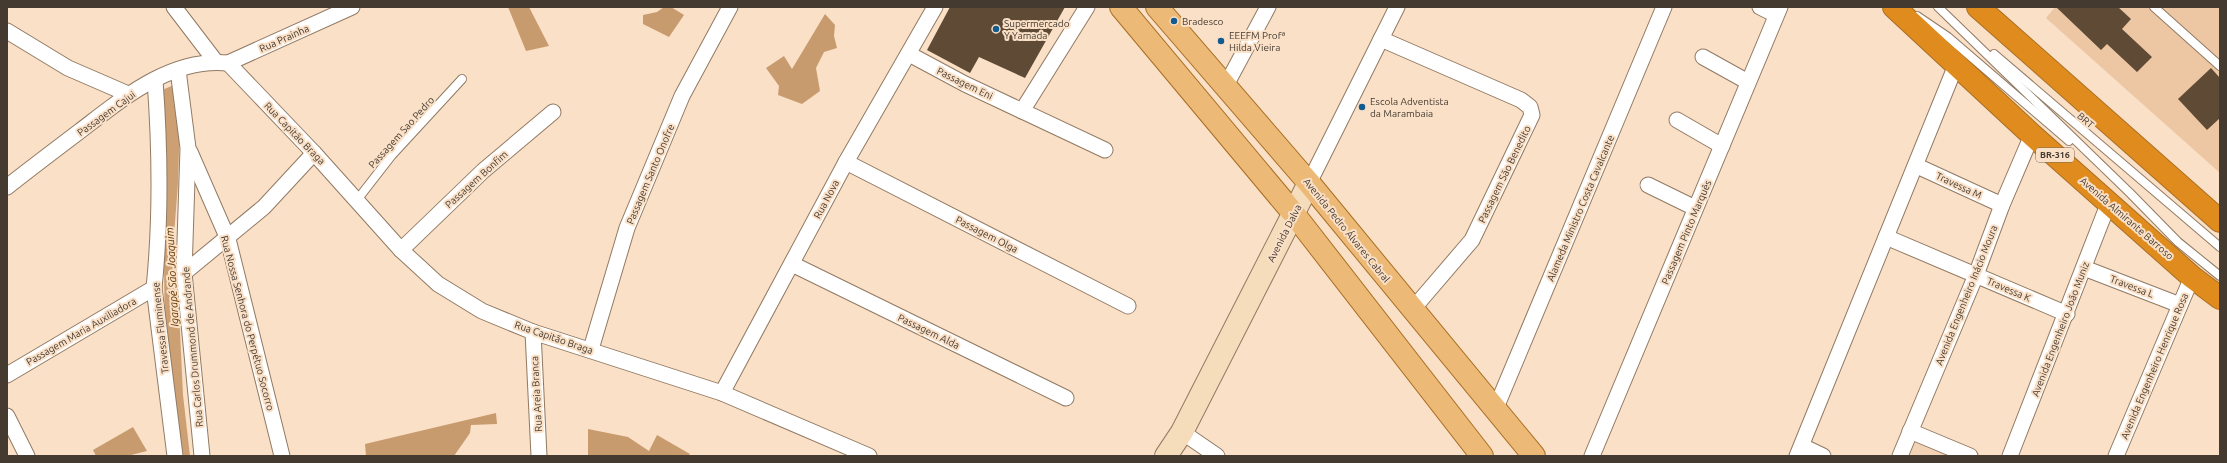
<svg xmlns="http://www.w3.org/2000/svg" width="2227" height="463" viewBox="0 0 2227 463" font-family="Ubuntu,sans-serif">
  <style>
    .built { fill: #f2d3b5 }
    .green { fill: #edc7a3 }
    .forest { fill: #c89b6f }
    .water { fill: #cda074 }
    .building { fill: #5f4a35 }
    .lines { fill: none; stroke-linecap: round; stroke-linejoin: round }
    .lane-casing { stroke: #917a63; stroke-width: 10 }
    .street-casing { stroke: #917a63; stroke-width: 17 }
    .secondary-casing { stroke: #917a63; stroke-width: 24 }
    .primary-casing { stroke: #a96f24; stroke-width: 24 }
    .highway-casing { stroke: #a96f24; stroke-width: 24 }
    .lane { stroke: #fff; stroke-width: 8 }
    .street { stroke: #fff; stroke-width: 15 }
    .secondary { stroke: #f5dcbb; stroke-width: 22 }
    .primary { stroke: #ecb977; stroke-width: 22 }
    .highway { stroke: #df8b1d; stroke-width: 22 }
    .poi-dot { fill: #125b8f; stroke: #fae0c7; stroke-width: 1.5 }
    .labels { text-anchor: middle; stroke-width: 4; stroke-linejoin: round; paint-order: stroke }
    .shield { fill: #fae0c7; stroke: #7b6c5d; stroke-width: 1 }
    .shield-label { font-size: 9px; font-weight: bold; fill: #443a30 }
    .poi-label { font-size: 10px; fill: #443a30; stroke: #fae0c7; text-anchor: start }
    .street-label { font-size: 10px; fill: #443a30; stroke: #fae0c7 }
    .water-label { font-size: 11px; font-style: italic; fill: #633900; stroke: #fae0c7 }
  </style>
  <rect width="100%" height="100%" fill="#fae0c7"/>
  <path class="built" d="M1914 441 1950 456H1908Z"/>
  <path class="green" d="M2055 7H2220V173L2046 18Z"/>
  <g class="forest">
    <path d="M508 7H529L549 46 526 51Z"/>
    <path d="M664 7H671L684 15 669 37 643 24V15L657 12Z"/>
    <path d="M825 14 835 25 834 36 837 48 824 52 816 68 820 91 802 104 778 95 779 86 766 68 784 56 792 69Z"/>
    <path d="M496 413 497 424 471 425 470 433 454 456H366L365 444Z"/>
    <path d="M133 427 147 451 127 456H96L93 450Z"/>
    <path d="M588 429 628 437 649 451 657 435 690 454 688 456H588Z"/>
  </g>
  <path class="water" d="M174 85 180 119 178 183 173 248 178 290 183 395 190 456H180L165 351 162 90Z"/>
  <g class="building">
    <path d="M950 7H1065L1025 78 979 57 970 73 927 50Z"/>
    <path d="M2056 7H2118L2131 19 2122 29 2152 57 2137 72 2107 44 2101 50Z"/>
    <path d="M2211 68 2220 78V118L2207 130 2178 99Z"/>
  </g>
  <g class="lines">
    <g class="lane-casing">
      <g id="lane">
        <path d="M1938 7 2130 193 2178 242 2220 276"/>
        <path d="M2154 7 2220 66"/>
        <path d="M1917 16 1948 37 2069 141"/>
        <path d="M1994 54 2220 247"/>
        <path d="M357 200 392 155 462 79"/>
      </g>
    </g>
    <g class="street-casing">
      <g id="street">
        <path d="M174 7 216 62"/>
        <path d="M1760 7 1776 15"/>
        <path d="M7 31 68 68 128 94"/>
        <path d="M1381 39 1521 100 1530 107 1532 115 1472 240 1412 310"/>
        <path d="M909 54 965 84 1105 150"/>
        <path d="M1703 57 1748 82"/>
        <path d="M228 63 314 153 401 250 438 284 482 311 533 332 722 393 869 456"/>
        <path d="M178 70 188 148 184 273 202 456"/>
        <path d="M155 80C160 148 161 220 154 288L175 456"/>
        <path d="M1225 87 1268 7"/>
        <path d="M1022 111 1087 7"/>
        <path d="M1677 120 1722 146"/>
        <path d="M190 152 228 239 282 456"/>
        <path d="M846 162 1128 306"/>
        <path d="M1917 166 2002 205"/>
        <path d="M1309 183 1397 7"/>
        <path d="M1648 185 1695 208"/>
        <path d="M7 187C31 168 55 150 80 131 122 99 171 57 228 63L352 7"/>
        <path d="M1886 237 2067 314"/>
        <path d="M401 250 483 171 553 112"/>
        <path d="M792 264 1066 398"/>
        <path d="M2084 268 2180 305"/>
        <path d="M184 273 264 207 314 153"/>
        <path d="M533 332 539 456"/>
        <path d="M591 349 627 228 682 96 730 7"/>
        <path d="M7 375 154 288"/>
        <path d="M722 393 846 162 935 7"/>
        <path d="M1495 410 1664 7"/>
        <path d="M7 416 27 456"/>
        <path d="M1910 431 1970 456"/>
        <path d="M1182 432 1217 456"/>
        <path d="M1802 446 1823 456"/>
        <path d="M1592 456 1780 7"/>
        <path d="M1797 456 1956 65"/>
        <path d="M1900 456 1976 275 2002 205 2032 135"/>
        <path d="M2010 456 2109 202"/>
        <path d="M2116 456 2192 277"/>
      </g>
    </g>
    <g class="secondary-casing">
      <path id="secondary" d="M1166 456 1182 432 1309 183"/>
    </g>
    <g class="primary-casing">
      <g id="primary">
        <path d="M1121 7 1294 214 1482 456"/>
        <path d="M1157 7 1309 183 1534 456"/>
      </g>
    </g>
    <g class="highway-casing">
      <g id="highway">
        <path d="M1894 7 2032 135 2192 277 2220 298"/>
        <path d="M1978 7 2220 221"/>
      </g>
    </g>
    <use href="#lane" class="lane"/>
    <use href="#street" class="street"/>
    <use href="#secondary" class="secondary"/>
    <use href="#primary" class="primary"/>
    <use href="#highway" class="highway"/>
  </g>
  <g class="poi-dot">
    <circle cx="1174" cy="21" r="4"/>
    <circle cx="996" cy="29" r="4"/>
    <circle cx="1221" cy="41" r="4"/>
    <circle cx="1362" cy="107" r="4"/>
  </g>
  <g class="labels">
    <rect class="shield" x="2036" y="148" width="38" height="14" rx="3"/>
    <g class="shield-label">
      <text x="2055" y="158">BR-316</text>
    </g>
    <g class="poi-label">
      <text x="1182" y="25">Bradesco</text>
      <text x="1004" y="27">Supermercado<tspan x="1004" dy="12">Y Yamada</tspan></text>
      <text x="1229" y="39">EEEFM Profª<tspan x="1229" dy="12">Hilda Vieira</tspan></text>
      <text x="1370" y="105">Escola Adventista<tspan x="1370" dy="12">da Marambaia</tspan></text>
    </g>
    <g class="street-label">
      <text transform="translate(284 38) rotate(-24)" y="4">Rua Prainha</text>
      <text transform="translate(965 83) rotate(26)" y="4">Passagem Eni</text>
      <text transform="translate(106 113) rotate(-36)" y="4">Passagem Cajui</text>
      <text transform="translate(2086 120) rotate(41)" y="4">BRT</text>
      <text transform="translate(401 132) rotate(-48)" y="4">Passagem Sao Pedro</text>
      <text transform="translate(295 133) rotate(46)" y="4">Rua Capitão Braga</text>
      <text transform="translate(650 174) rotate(-67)" y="4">Passagem Santo Onofre</text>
      <text transform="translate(1504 174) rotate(-64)" y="4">Passagem São Benedito</text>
      <text transform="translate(476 179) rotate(-42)" y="4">Passagem Bonfim</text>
      <text transform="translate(1959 185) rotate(25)" y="4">Travessa M</text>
      <text transform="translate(826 199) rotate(-62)" y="4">Rua Nova</text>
      <text transform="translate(1580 208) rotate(-67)" y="4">Alameda Ministro Costa Cavalcante</text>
      <text transform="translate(2127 218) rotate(41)" y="4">Avenida Almirante Barroso</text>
      <text transform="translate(1347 230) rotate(51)" y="4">Avenida Pedro Álvares Cabral</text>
      <text transform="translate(1686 232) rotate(-67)" y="4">Passagem Pinto Marquês</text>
      <text transform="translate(1284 233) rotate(-63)" y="4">Avenida Dalva</text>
      <text transform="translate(987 234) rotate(27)" y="4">Passagem Olga</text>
      <text transform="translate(2132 286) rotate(21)" y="4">Travessa L</text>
      <text transform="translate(2009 289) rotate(23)" y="4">Travessa K</text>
      <text transform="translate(1966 295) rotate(-68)" y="4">Avenida Engenheiro Inácio Moura</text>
      <text transform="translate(248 323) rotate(75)" y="4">Rua Nossa Senhora do Perpétuo Socorro</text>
      <text transform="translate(160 328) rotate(-96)" y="4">Travessa Fluminense</text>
      <text transform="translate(2060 329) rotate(-69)" y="4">Avenida Engenheiro João Muniz</text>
      <text transform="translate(81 331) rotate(-30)" y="4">Passagem Maria Auxiliadora</text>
      <text transform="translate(929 331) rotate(26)" y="4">Passagem Alda</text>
      <text transform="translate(554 337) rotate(19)" y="4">Rua Capitão Braga</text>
      <text transform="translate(192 347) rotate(-95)" y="4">Rua Carlos Drummond de Andrande</text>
      <text transform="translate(2154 366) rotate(-67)" y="4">Avenida Engenheiro Henrique Rosa</text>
      <text transform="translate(536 394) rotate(-93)" y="4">Rua Areia Branca</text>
    </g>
    <g class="water-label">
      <text transform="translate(172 277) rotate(-93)" y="4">Igarapé São Joaquim</text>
    </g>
  </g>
  <rect width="2227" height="463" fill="none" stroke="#443a30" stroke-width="16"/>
</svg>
